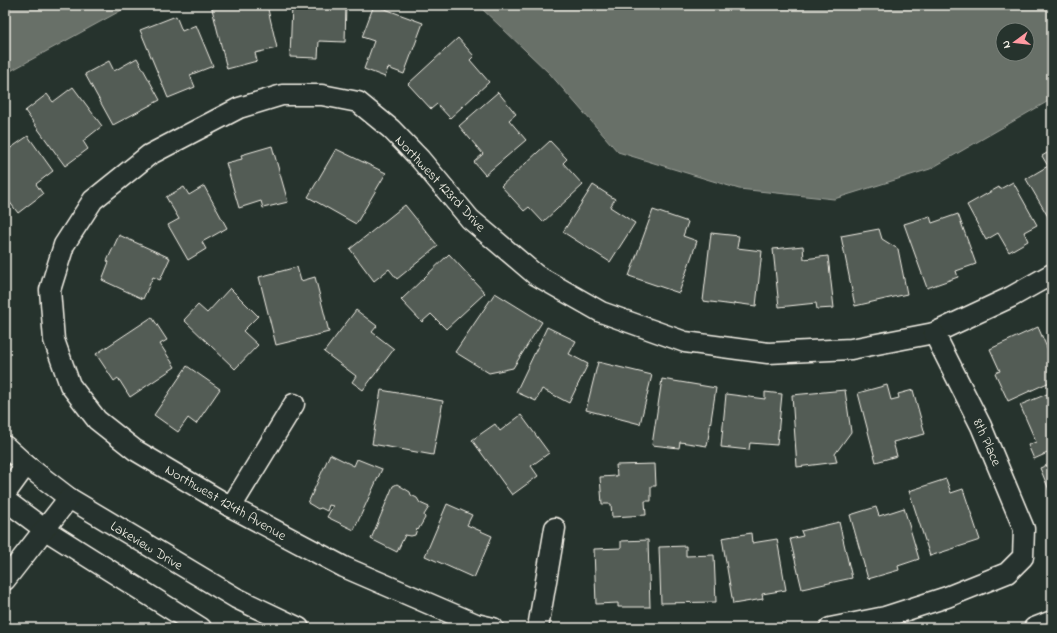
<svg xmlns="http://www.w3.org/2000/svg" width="1057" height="633" viewBox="0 0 1057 633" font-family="'Indie Flower',sans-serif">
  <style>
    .water { fill: #676f68; stroke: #9fa39b; fill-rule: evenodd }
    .building { fill: #525c55; stroke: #f4f1e8 }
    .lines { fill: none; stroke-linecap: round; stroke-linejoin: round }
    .minor-casing { stroke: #f4f1e8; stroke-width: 23 }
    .minor { stroke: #26332d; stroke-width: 20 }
    .labels { text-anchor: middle; stroke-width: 3; stroke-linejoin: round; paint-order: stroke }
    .street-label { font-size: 14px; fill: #f4f1e8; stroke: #26332d }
  </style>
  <rect width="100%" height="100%" fill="#26332d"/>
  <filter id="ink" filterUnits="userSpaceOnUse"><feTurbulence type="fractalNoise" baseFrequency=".025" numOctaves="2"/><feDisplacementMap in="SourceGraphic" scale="8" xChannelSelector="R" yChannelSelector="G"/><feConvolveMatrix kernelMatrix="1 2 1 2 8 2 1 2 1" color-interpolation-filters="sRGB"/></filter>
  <g filter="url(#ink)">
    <g class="water">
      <path d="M5 5H131L5 74Z"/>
      <path d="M478 5H1052V99L930 169 834 199 739 189 618 152 550 74ZM1003 30H1027V54H1003Z"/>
    </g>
    <g class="building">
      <path d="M211 5H267L277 48 255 53 257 61 227 69Z"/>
      <path d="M292 5H346L345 42 319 41 318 58 290 57Z"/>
      <path d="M374 5 423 23 404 74 388 68 385 77 364 69 374 41 362 37Z"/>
      <path d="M176 16 182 31 196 25 213 66 190 75 195 87 168 98 140 30Z"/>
      <path d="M458 38 474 56 470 60 489 82 450 118 437 104 431 109 408 84Z"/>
      <path d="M137 58 160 100 113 125 85 74 109 61 114 71Z"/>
      <path d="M73 87 102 126 83 141 88 149 65 166 25 111 47 94 53 102Z"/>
      <path d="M498 92 516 114 509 120 526 140 485 175 474 162 483 154 459 126Z"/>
      <path d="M28 136 53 171 36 184 43 194 18 213 5 196V152Z"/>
      <path d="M550 141 567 159 563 163 583 185 543 222 529 207 524 211 501 186Z"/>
      <path d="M272 146 288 202 263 208 261 201 239 208 226 163 242 159 241 155Z"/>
      <path d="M336 149 386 173 356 224 308 197Z"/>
      <path d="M1052 150V219L1050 220 1026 179 1048 166 1042 156Z"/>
      <path d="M1013 182 1037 225 1024 232 1028 241 1009 252 998 233 986 240 967 205 999 187 1000 189Z"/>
      <path d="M593 185 615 199 610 207 635 223 610 262 563 232Z"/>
      <path d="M204 186 227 228 202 242 206 249 188 260 168 225 179 219 166 197 184 187 189 195Z"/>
      <path d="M405 205 438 246 397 279 389 269 374 281 350 249Z"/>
      <path d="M653 210 688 222 683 236 697 241 679 293 629 276Z"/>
      <path d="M958 214 976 264 956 271 958 277 927 288 904 224 930 216 932 223Z"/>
      <path d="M879 229 882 239 898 249 907 294 855 306 841 236Z"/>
      <path d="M711 233 739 236 737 248 762 251 756 306 734 303V305L703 301Z"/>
      <path d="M119 235 170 258 160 280 153 277 143 299 102 280 109 262 107 261Z"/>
      <path d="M803 246 804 259 828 256 834 308 817 309 816 303 779 307 773 249Z"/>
      <path d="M449 254 485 293 446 329 431 314 422 322 401 300Z"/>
      <path d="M297 267 301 281 315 277 329 332 276 345 259 277Z"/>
      <path d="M230 288 258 316 243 331 258 345 235 369 184 320 198 305 207 313Z"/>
      <path d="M495 293 542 322 513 368 489 373 455 352Z"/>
      <path d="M356 310 377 326 372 332 394 349 363 390 352 382 356 376 324 352Z"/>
      <path d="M152 317 167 340 160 344 175 367 130 397 118 378 114 381 96 354Z"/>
      <path d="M547 327 576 341 569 354 588 364 569 403 542 389 536 401 516 392Z"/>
      <path d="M1038 327 1048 350 1052 348V381L1008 401 995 373 1000 371 990 349Z"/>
      <path d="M598 362 652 375 640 424 586 410Z"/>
      <path d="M187 366 220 389 196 424 188 418 178 432 154 415Z"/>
      <path d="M662 379 716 388 707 446 680 442 679 448 652 445Z"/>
      <path d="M887 385 891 400 899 398 898 394 913 390 925 434 893 442 897 456 876 462 858 393Z"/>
      <path d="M381 390 443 401 433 455 372 444Z"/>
      <path d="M845 390 851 432 835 454 837 462 797 467 792 395Z"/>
      <path d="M765 392 782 394 777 445 750 443 749 450 721 447 726 394 765 399Z"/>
      <path d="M1052 392V451L1034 459 1028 445 1036 442 1020 405Z"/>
      <path d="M521 415 549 453 531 466 538 476 512 495 472 440 495 424 500 431Z"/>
      <path d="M330 454 354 466 357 459 382 469 354 530 327 517 333 506 329 505 327 511 321 508 318 509 308 503Z"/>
      <path d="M1052 463V497L1040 468Z"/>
      <path d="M655 464 656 486H651V501H645L646 515 612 517 611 504H602L600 477 617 476 616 465Z"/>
      <path d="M946 479 951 493 963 489 980 540 930 556 909 491Z"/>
      <path d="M397 484 410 492 411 495 417 498 420 503 429 507 424 515 425 518 418 530 417 529 415 535 411 536 405 535 397 552 371 539 393 486Z"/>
      <path d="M447 504 472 515 467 525 492 536 474 578 425 556Z"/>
      <path d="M876 507 879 516 904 508 919 559 898 566 899 570 868 579 850 515Z"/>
      <path d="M839 522 852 578 802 589 790 539 803 536 801 531Z"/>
      <path d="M751 533 752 543 777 539 786 590 762 594 763 599 733 604 722 538Z"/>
      <path d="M648 540 650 607H618V603L596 604 594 549 621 548V541Z"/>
      <path d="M686 546V556L714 555 716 602 661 603 659 547Z"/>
    </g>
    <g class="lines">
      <g class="minor-casing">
        <g id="minor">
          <path d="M5 446 26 465 69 498 236 598 299 628"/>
          <path d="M5 494 26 465"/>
          <path d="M5 500 44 529 201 628"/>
          <path d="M231 507 294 404"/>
          <path d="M5 580 69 498"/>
          <path d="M493 628 476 624 344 567 231 507 135 450 97 420 70 385 54 340 50 290 64 245 93 200 149 155 239 108 282 95H322L358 102 391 129 420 159 470 219 536 275 601 312 685 342 768 353 851 349 934 333 1011 297 1052 274"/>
          <path d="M538 628 555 528"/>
          <path d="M830 628 885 617 947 597 1007 573 1023 557 1024 529 981 426 934 333"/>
          <path d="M1034 628 1052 621"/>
        </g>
      </g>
      <use href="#minor" class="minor"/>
    </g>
  </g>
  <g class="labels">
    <g class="street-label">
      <text transform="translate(441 183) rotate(47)" y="5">Northwest 123rd Drive</text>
      <text transform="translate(988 442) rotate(66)" y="5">8th Place</text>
      <text transform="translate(226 502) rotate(30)" y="5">Northwest 124th Avenue</text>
      <text transform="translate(147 545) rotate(31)" y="5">Lakeview Drive</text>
    </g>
  </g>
  <rect width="1057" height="633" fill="none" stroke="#26332d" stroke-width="20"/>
  <rect x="10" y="10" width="1037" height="613" fill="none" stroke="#f4f1e8" stroke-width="1.5" filter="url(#ink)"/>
  <g transform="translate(1015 42) rotate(255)"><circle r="19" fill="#26332d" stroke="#787f78"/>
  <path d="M0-3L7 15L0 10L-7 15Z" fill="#ff9aa2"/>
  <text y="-6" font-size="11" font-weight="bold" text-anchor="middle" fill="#f4f1e8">N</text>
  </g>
</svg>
